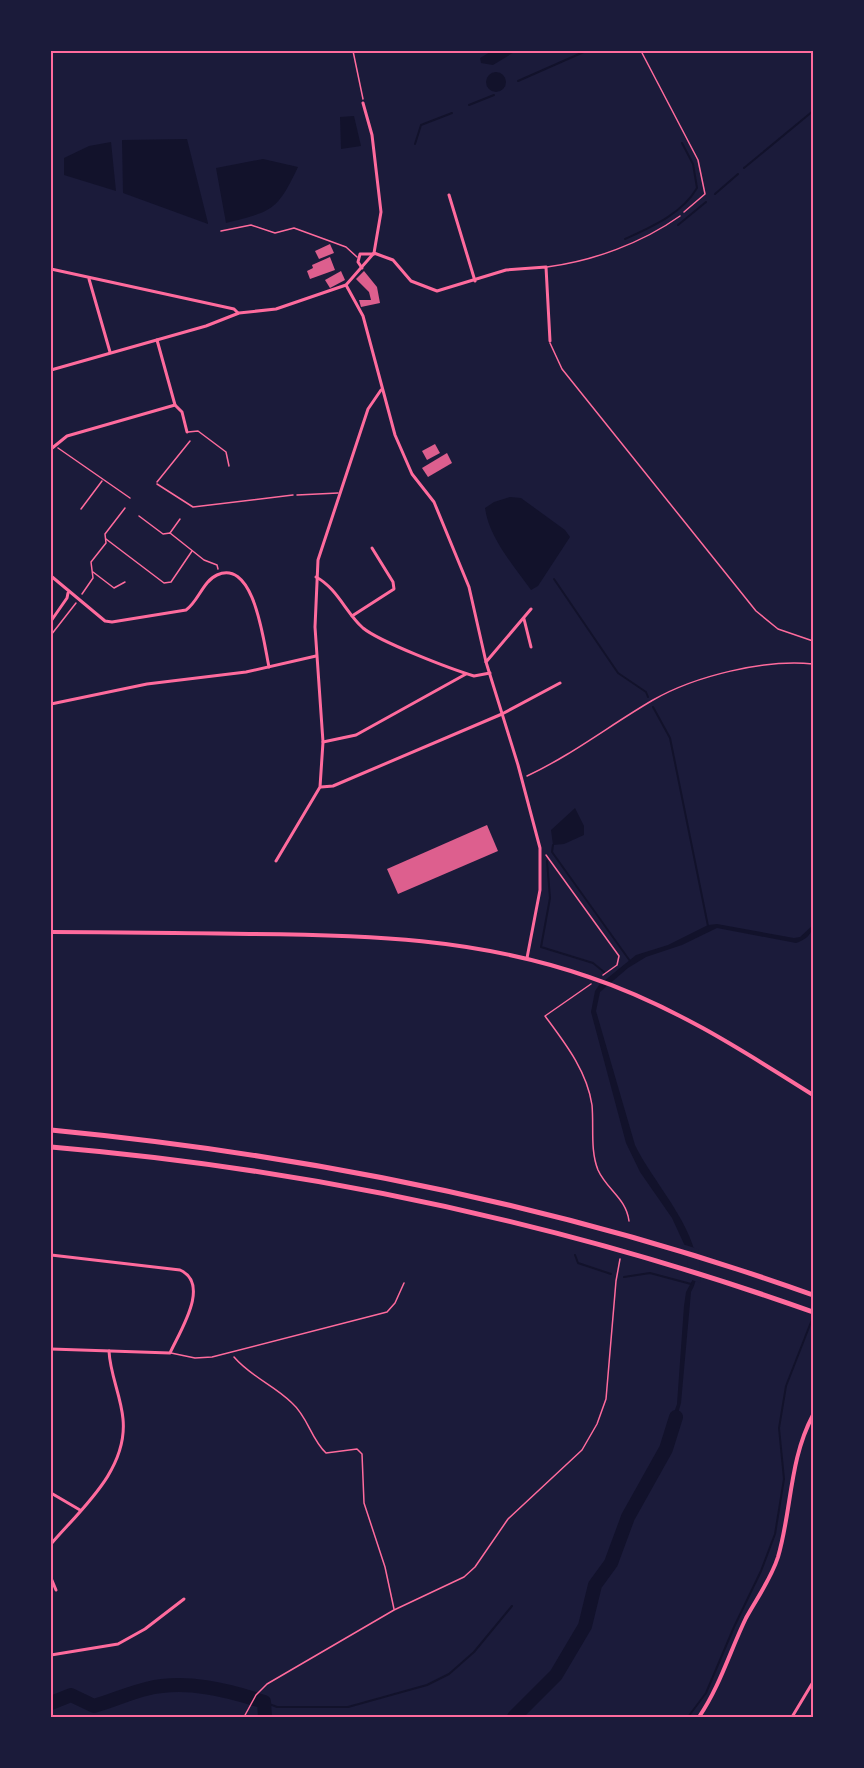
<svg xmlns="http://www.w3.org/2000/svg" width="864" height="1768" viewBox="0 0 864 1768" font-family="Arial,sans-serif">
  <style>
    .water { fill: #12122b }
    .pier { fill: #1b1b3a }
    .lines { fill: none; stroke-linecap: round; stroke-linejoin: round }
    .stream { stroke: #12122b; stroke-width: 2 }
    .river { stroke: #12122b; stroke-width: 14 }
    .building { fill: #dd5f8e }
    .path { stroke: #ff6b9d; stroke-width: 1.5 }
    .service { stroke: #ff6b9d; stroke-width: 1.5 }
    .minor { stroke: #ff6b9d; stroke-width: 3 }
    .tertiary { stroke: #ff6b9d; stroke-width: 4 }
    .motorway { stroke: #ff6b9d; stroke-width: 5 }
    .neatline { fill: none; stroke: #ff6b9d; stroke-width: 2 }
  </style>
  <rect width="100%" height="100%" fill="#1b1b3a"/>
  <g class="water">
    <path d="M492 51H516L493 65 481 63 480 58Z"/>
    <circle cx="496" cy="82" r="10"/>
    <path d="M354 116 361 146 341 149 340 117Z"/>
    <path d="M187 139 208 223V224L123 193 122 140Z"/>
    <path d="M111 142 116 191 64 175V158L89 146Z"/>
    <path d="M263 159 298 167C277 211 273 211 226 223L216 168Z"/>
    <path d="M510 497 521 498 565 530 570 537 538 586 531 590C514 566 489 538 485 508L494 502Z"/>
    <path d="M575 808 584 826V835L564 844 553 845 551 830Z"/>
    <path d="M717 924 794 938 800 937 813 925C813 934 804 941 796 943L717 928 682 945 646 957 628 968 600 992 596 1011 635 1145C654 1186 717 1248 691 1292L681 1403 672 1434 667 1433 677 1404 684 1306 686 1292 693 1279 690 1257 672 1218 640 1172 626 1143 591 1012 595 991 599 985 636 955 668 945 708 925Z"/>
  </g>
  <path class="pier" d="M682 1244 698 1249 701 1283 689 1279 687 1258Z"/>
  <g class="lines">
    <g class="stream">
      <path d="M518 81 586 51"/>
      <path d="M469 105 494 95"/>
      <path d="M415 144 421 125 452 113"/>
      <path d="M744 168 813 111"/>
      <path d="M715 194 738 174"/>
      <path d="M678 225 706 202"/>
      <path d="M625 239C651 227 682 214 697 188L693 164 682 143"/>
      <path d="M554 579 618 673 646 692 648 697"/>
      <path d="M653 707 670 738 708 926"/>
      <path d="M553 845 552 852 630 961"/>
      <path d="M547 861 550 898 541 947 593 963 604 972"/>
      <path d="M575 1255 578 1263 611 1274"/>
      <path d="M624 1277 650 1273 691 1284"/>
      <path d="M264 1702 277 1707H348L427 1685 449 1674 474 1652 512 1606"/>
      <path d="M688 1717 706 1693 734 1627 761 1571 775 1534 784 1479 779 1428 786 1386 813 1317"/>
    </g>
    <g class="river">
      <path d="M51 1703 71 1695 94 1706C112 1701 129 1693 146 1689 185 1679 228 1690 264 1702L265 1717"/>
      <path d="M514 1717 556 1675 585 1626 595 1585 611 1563 628 1517 666 1449 676 1417"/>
    </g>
  </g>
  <g class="building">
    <path d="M330 244 334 253 319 259 315 251Z"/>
    <path d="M330 257 335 270 310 279 307 271 313 268 312 265Z"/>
    <path d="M341 271 345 280 330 288 325 280Z"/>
    <path d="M364 271 377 287 380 303 361 307 359 300H371L369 292 356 279Z"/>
    <path d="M435 444 440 453 427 460 422 451Z"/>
    <path d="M447 453 452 463 428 477 422 468Z"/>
    <path d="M487 825 498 851 398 894 387 869Z"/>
  </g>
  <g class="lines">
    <g class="path">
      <path d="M353 51 363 99"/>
      <path d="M641 51 698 160 705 194 684 212"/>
      <path d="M58 448 130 498"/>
      <path d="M157 482 190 441"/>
      <path d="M157 484 193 507 293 495"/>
      <path d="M81 509 102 481"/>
      <path d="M139 516 163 534 170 533 204 560 217 565 218 569"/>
      <path d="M170 533 180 519"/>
      <path d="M106 539 164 583 171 582 192 551"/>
      <path d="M93 572 114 588 125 582"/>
      <path d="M82 594 93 578 91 562 106 543 105 534 125 508"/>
      <path d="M51 635 76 603"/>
      <path d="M527 776C572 755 610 725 653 700 695 676 764 659 813 664"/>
      <path d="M546 855 619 956 617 965 603 975"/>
      <path d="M591 984 545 1016C565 1043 587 1071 592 1105 594 1127 590 1150 598 1170 607 1190 626 1198 629 1221"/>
      <path d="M234 1357C251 1377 274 1385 292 1403 308 1417 311 1439 326 1453L357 1449 362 1454 364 1503 385 1567 394 1609"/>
      <path d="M244 1717 256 1695 267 1684 394 1610 464 1577 475 1567 508 1519 582 1450 597 1424 606 1399 616 1281 620 1259"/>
    </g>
    <g class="service">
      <path d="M221 231 251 225 275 233 294 228 346 247 357 257"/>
      <path d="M547 267C593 261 642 243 680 216"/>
      <path d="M550 343 562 369 756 611 778 629 813 641"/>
      <path d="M188 432 198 431 226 452 229 466"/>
      <path d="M297 495 338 493"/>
      <path d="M171 1353 195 1358 212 1357 387 1312 395 1303 404 1283"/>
    </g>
    <g class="minor">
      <path d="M449 195 475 281"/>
      <path d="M374 253 393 260 411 281 437 291 506 270 546 267 550 341"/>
      <path d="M362 268 358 262 360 254H374"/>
      <path d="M51 269 234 309 238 313"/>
      <path d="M89 279 110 352"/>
      <path d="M346 285 363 316 395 435 412 474 434 502 469 587 486 662 518 765 540 848V890L527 958"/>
      <path d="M157 340 175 405 182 412 187 432"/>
      <path d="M51 370 206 326 239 313 276 309 346 285 374 253 381 212 372 135 363 103"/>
      <path d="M51 449 67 436 175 405"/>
      <path d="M51 576 105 621 112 622 186 610C198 602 203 581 217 575 255 558 264 645 269 667"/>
      <path d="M316 577C337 588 346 613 363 628 380 642 451 669 474 676L490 673"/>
      <path d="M352 616 394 589 393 582 372 548"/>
      <path d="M524 619 531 647"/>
      <path d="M51 621 67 598 68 593"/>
      <path d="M486 662 531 609"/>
      <path d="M51 704 147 684 246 672 316 656"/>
      <path d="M323 742 356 735 466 674"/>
      <path d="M321 787 333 786 502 714 560 683"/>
      <path d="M276 861 320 787 323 742 315 627 318 560 368 409 381 390"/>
      <path d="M51 1255 180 1270C211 1284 180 1331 170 1353L51 1349"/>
      <path d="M51 1493 80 1510"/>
      <path d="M51 1544C81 1509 128 1470 123 1419 121 1396 110 1374 109 1351"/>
      <path d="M51 1578 56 1590"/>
      <path d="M51 1655 118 1644 145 1629 184 1599"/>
      <path d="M792 1717 813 1682"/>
    </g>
    <g class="tertiary">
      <path d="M51 932C117 932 184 933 250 934 368 935 477 938 589 977 670 1004 742 1050 813 1095"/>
      <path d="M699 1717C720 1686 730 1651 746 1618 757 1598 771 1579 778 1557 792 1509 789 1460 813 1415"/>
    </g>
    <g class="motorway">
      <path d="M51 1130C310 1155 567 1207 813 1295"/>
      <path d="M51 1147C310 1169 569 1225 813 1312"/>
    </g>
  </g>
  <rect width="864" height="1768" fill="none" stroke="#1b1b3a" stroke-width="105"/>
  <rect x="52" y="52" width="760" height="1664" class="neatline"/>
</svg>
